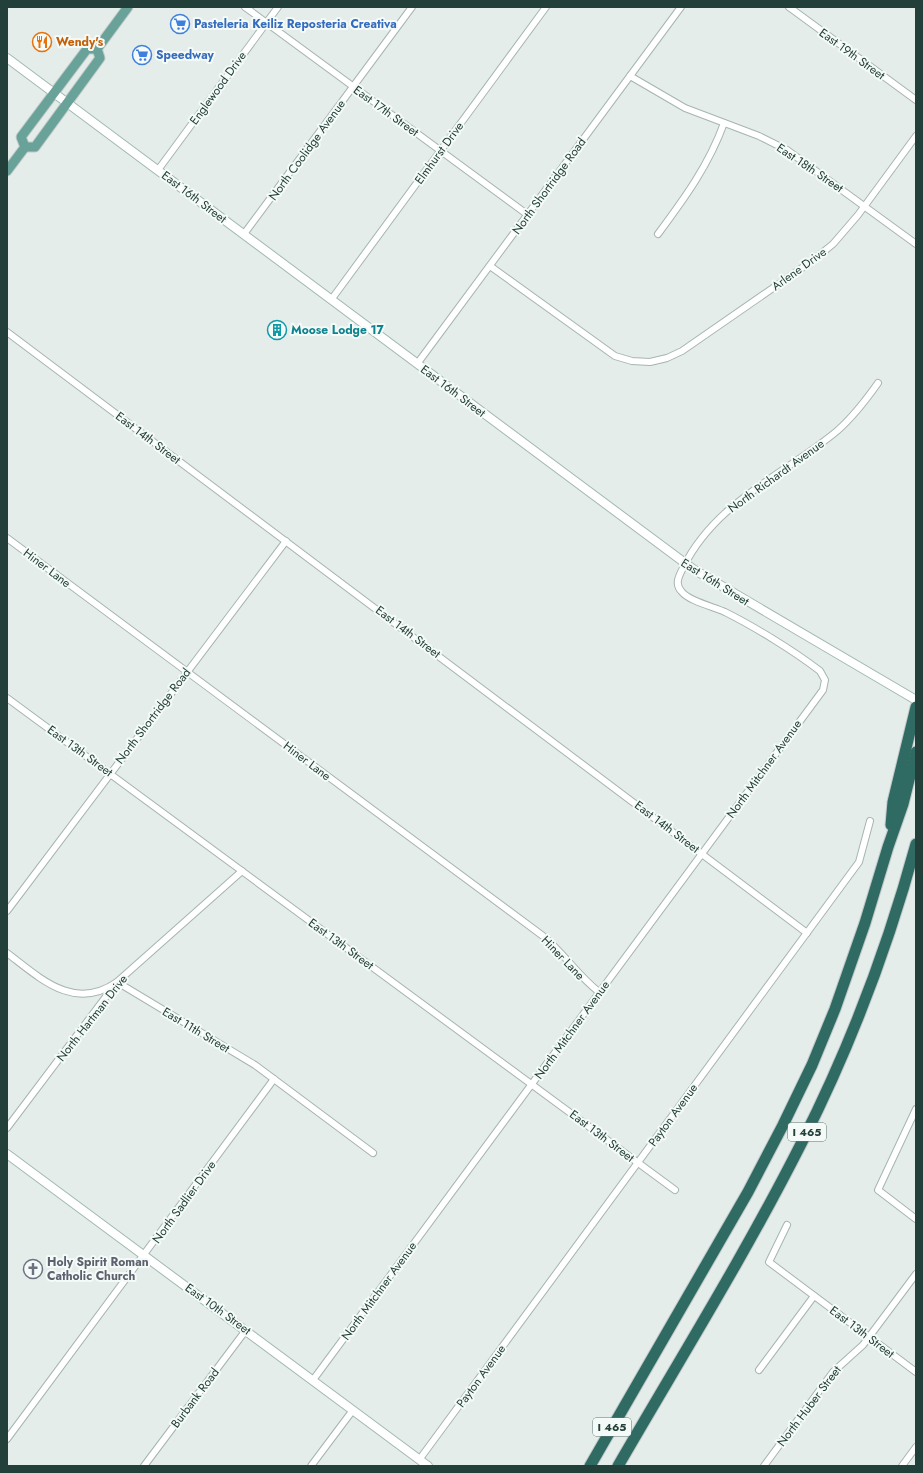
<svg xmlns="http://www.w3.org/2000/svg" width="923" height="1473" viewBox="0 0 923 1473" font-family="Jost,sans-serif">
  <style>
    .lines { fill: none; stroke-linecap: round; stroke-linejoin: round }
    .street-casing { stroke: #a6b5b1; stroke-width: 8 }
    .secondary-casing { stroke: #a2b9b2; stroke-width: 10 }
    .primary-casing { stroke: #c1c9c8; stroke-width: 11 }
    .highway-casing { stroke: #c1c9c8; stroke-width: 13 }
    .street { stroke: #fff; stroke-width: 6 }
    .secondary { stroke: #fff; stroke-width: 8 }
    .primary { stroke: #69a298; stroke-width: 9 }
    .highway { stroke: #2f6b63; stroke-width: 11 }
    .labels { text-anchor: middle; stroke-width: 4; stroke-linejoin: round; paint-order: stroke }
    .shield { fill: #f4faf7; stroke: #627772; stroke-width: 1 }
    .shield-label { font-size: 11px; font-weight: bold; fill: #233f39 }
    .shop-label { font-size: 12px; font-weight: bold; fill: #366cbe; stroke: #f4faf7; text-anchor: start }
    .food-label { font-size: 12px; font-weight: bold; fill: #c56008; stroke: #f4faf7; text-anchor: start }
    .street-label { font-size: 12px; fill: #233f39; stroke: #f4faf7 }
    .culture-label { font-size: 12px; font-weight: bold; fill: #0d838f; stroke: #f4faf7; text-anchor: start }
    .worship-label { font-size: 12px; font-weight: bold; fill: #5b616d; stroke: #f4faf7; text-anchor: start }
  </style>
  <rect width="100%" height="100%" fill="#e4edea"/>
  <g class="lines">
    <g class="street-casing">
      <g id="street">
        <path d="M245 7 528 215"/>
        <path d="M789 7 916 100"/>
        <path d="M630 76 685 108 759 136 787 150 916 244"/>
        <path d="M158 170 278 7"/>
        <path d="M244 234 412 7"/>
        <path d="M658 234C684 199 709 165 724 123"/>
        <path d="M490 266 615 356 632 361 650 362 667 358 682 351 812 261 833 244 858 215 916 136"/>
        <path d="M331 300 546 7"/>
        <path d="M7 332 807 933"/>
        <path d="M417 364 681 7"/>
        <path d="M7 538 543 936C564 953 578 976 599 992"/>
        <path d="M7 698 675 1190"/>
        <path d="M7 911 286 541"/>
        <path d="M7 953C40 978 74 1012 117 982L255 1065 373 1153"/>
        <path d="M916 1109 878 1190 916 1219"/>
        <path d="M7 1128 117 982 242 871"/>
        <path d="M787 1225 769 1262 916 1372"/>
        <path d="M759 1370 814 1296"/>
        <path d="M313 1380 823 690 825 680 820 671C794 651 755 627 725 612 714 607 689 601 682 592 674 584 679 576 683 568 715 502 784 475 837 431 853 417 866 400 878 383"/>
        <path d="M7 1439 274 1079"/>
        <path d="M419 1460 859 862 870 821"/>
        <path d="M144 1466 246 1330"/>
        <path d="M311 1466 353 1410"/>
        <path d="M764 1466 833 1372 863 1345 916 1274"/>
        <path d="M902 1466 916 1447"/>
      </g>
    </g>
    <g class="secondary-casing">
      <g id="secondary">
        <path d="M7 58 693 569 916 700"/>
        <path d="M7 1154 428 1466"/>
      </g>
    </g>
    <g class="primary-casing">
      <g id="primary">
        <path d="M97 49 128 7"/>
        <path d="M25 147 21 137 87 49H97"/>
        <path d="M25 147H35L100 58 97 49"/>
        <path d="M7 171 25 147"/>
      </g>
    </g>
    <g class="highway-casing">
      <g id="highway">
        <path d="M891 825 893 802 916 707"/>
        <path d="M590 1466 748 1192 783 1125 812 1065 835 1009 865 923 888 847 903 804 916 752"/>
        <path d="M618 1466C680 1359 746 1253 802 1142 850 1047 888 947 916 844"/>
      </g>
    </g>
    <use href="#street" class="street"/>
    <use href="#secondary" class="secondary"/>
    <use href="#primary" class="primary"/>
    <use href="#highway" class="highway"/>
  </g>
  <defs>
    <g id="supermarket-ring" transform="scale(1)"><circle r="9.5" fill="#f4faf7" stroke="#3f7fe0" stroke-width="1.5"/><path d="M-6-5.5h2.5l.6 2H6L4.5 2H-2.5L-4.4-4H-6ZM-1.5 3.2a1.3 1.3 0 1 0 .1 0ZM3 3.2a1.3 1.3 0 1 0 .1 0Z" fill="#3f7fe0"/></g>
    <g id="restaurant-ring" transform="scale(1)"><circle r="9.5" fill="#f4faf7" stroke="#e8710a" stroke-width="1.5"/><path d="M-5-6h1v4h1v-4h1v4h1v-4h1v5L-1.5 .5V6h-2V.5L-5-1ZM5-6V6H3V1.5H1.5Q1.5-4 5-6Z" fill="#e8710a"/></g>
    <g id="building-ring" transform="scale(1)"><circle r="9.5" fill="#f4faf7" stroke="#0f9aa8" stroke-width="1.5"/><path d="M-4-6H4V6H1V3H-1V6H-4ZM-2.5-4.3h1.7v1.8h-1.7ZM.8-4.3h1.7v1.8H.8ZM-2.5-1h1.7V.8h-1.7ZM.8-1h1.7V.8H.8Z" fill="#0f9aa8"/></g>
    <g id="church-ring" transform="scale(1)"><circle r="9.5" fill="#f4faf7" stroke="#6b7280" stroke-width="1.5"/><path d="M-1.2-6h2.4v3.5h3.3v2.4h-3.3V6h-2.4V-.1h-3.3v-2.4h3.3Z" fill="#6b7280"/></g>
  </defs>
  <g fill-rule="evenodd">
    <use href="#supermarket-ring" x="180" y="24"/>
    <use href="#restaurant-ring" x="42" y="42"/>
    <use href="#supermarket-ring" x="142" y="55"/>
    <use href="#building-ring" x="277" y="330"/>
    <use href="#church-ring" x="33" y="1269"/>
  </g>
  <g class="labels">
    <g class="shield">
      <rect x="788" y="1123" width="38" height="18" rx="3"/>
      <rect x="593" y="1418" width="38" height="18" rx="3"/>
    </g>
    <g class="shield-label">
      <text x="807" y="1136">I 465</text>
      <text x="612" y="1431">I 465</text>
    </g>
    <g class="shop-label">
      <text x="194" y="28">Pasteleria Keiliz Reposteria Creativa</text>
      <text x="156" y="59">Speedway</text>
    </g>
    <g class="food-label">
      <text x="56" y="46">Wendy's</text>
    </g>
    <g class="street-label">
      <text transform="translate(852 54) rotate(36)" y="4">East 19th Street</text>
      <text transform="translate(218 88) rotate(-54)" y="4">Englewood Drive</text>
      <text transform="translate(386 111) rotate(36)" y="4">East 17th Street</text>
      <text transform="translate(307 150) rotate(-54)" y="4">North Coolidge Avenue</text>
      <text transform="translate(439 153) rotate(-54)" y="4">Elmhurst Drive</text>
      <text transform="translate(810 168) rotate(34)" y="4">East 18th Street</text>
      <text transform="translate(549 186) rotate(-54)" y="4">North Shortridge Road</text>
      <text transform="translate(194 197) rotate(37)" y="4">East 16th Street</text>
      <text transform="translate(799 269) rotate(-36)" y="4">Arlene Drive</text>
      <text transform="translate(453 391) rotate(37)" y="4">East 16th Street</text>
      <text transform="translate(148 438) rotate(37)" y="4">East 14th Street</text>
      <text transform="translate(776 476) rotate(-36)" y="4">North Richardt Avenue</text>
      <text transform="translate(47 568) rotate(37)" y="4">Hiner Lane</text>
      <text transform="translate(715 582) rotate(32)" y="4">East 16th Street</text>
      <text transform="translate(408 632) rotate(37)" y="4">East 14th Street</text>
      <text transform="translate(153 716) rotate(-53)" y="4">North Shortridge Road</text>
      <text transform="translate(80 751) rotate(36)" y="4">East 13th Street</text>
      <text transform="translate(307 761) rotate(37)" y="4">Hiner Lane</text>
      <text transform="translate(764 769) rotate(-54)" y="4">North Mitchner Avenue</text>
      <text transform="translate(667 827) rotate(37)" y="4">East 14th Street</text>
      <text transform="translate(341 944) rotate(36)" y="4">East 13th Street</text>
      <text transform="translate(563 958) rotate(46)" y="4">Hiner Lane</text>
      <text transform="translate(92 1018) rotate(-52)" y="4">North Hartman Drive</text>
      <text transform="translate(196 1030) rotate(31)" y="4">East 11th Street</text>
      <text transform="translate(572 1030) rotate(-54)" y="4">North Mitchner Avenue</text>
      <text transform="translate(673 1115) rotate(-54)" y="4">Payton Avenue</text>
      <text transform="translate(602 1136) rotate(37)" y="4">East 13th Street</text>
      <text transform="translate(184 1202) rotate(-54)" y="4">North Sadlier Drive</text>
      <text transform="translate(379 1291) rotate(-54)" y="4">North Mitchner Avenue</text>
      <text transform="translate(218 1309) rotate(36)" y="4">East 10th Street</text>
      <text transform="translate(862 1332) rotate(37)" y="4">East 13th Street</text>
      <text transform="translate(481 1376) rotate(-54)" y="4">Payton Avenue</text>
      <text transform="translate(195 1398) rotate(-53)" y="4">Burbank Road</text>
      <text transform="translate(809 1406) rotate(-53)" y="4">North Huber Street</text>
    </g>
    <g class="culture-label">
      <text x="291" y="334">Moose Lodge 17</text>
    </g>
    <g class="worship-label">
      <text x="47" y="1266">Holy Spirit Roman<tspan x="47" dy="14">Catholic Church</tspan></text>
    </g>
  </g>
  <rect width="923" height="1473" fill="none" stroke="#233f39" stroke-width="16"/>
</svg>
